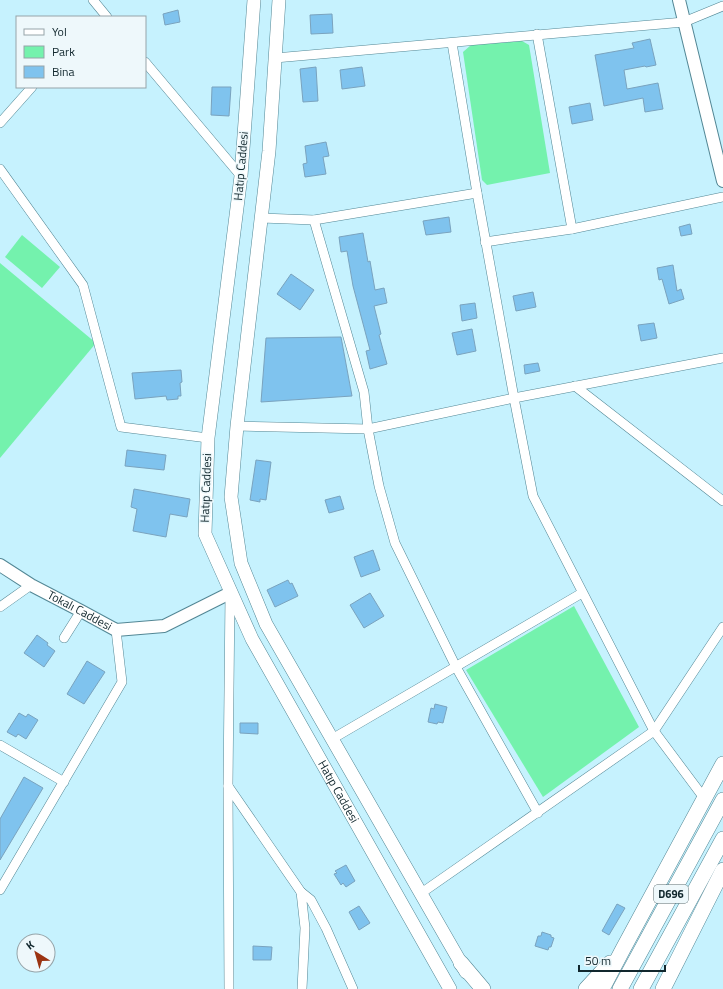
<svg xmlns="http://www.w3.org/2000/svg" width="723" height="989" viewBox="0 0 723 989" font-family="'Titillium Web',sans-serif">
  <style>
    .park { fill: #74f2ad }
    .building { fill: #7fc3ee; stroke: #7aa3be }
    .lines { fill: none; stroke-linecap: round; stroke-linejoin: round }
    .minor-casing { stroke: #538795; stroke-width: 10 }
    .tertiary-casing { stroke: #538795; stroke-width: 14 }
    .secondary-casing { stroke: #538795; stroke-width: 14 }
    .trunk-casing { stroke: #538795; stroke-width: 16 }
    .minor { stroke: #fff; stroke-width: 9 }
    .tertiary { stroke: #fff; stroke-width: 12 }
    .secondary { stroke: #fff; stroke-width: 13 }
    .trunk { stroke: #fff; stroke-width: 15 }
    .labels { text-anchor: middle; stroke-width: 3; stroke-linejoin: round; paint-order: stroke }
    .shield { fill: #eef8fb; stroke: #53666b; stroke-width: 1 }
    .shield-label { font-size: 11px; font-weight: bold; fill: #11272d }
    .street-label { font-size: 12px; fill: #11272d; stroke: #eef8fb }
  </style>
  <rect width="100%" height="100%" fill="#c6f2fe"/>
  <g class="park">
    <path d="M522 41 529 45 550 173 487 185 482 180 463 52 471 45Z"/>
    <path d="M22 235 60 267 42 288 5 257Z"/>
    <path d="M0 263 96 343 0 458Z"/>
    <path d="M574 606 639 727 543 797 466 670Z"/>
  </g>
  <g class="building">
    <path d="M178 10 180 22 165 25 163 14Z"/>
    <path d="M332 14 333 33 311 34 310 15Z"/>
    <path d="M650 39 656 65 646 67 645 66 624 70 627 89 658 83 663 109 645 112 643 98 604 106 595 55 634 48 632 43Z"/>
    <path d="M316 67 318 101 303 102 300 69Z"/>
    <path d="M362 67 365 86 342 89 340 70Z"/>
    <path d="M212 87H231L229 116 211 115Z"/>
    <path d="M590 103 593 120 572 124 569 107Z"/>
    <path d="M326 142 329 156 323 157 326 174 305 177 303 164 307 163 305 146Z"/>
    <path d="M449 217 451 232 426 235 423 221Z"/>
    <path d="M690 224 692 234 681 236 679 227Z"/>
    <path d="M363 233 368 262 370 261 375 290 384 288 387 303 374 306 381 334 379 335 387 364 370 369 366 351 370 350 353 286 347 251 341 252 339 237Z"/>
    <path d="M673 265 677 291 681 289 684 299 669 304 662 279 659 280 657 268Z"/>
    <path d="M291 274 314 290 300 310 277 294Z"/>
    <path d="M533 292 536 307 516 311 513 296Z"/>
    <path d="M475 303 477 318 462 321 460 305Z"/>
    <path d="M654 323 657 338 641 341 638 325Z"/>
    <path d="M472 329 476 351 457 355 452 333Z"/>
    <path d="M341 337 352 396 261 402 266 338Z"/>
    <path d="M538 363 540 371 525 374 524 365Z"/>
    <path d="M181 370 182 382 180 383 181 396H178V399L167 400 166 396 135 399 132 373Z"/>
    <path d="M127 450 166 455 164 470 125 466Z"/>
    <path d="M256 460 271 462 266 500 260 499V502L250 500Z"/>
    <path d="M134 489 190 499 187 517 170 514 166 537 133 531 137 509 131 507Z"/>
    <path d="M340 496 344 509 329 513 325 500Z"/>
    <path d="M373 550 380 570 361 577 354 557Z"/>
    <path d="M288 580 290 584 292 583 298 596 275 607 267 590Z"/>
    <path d="M370 593 384 616 364 628 350 605Z"/>
    <path d="M37 635 48 643 47 645 55 651 44 667 24 653Z"/>
    <path d="M87 661 105 672 84 704 67 694Z"/>
    <path d="M435 704 447 707 443 723 438 722 437 724 428 722 431 708 434 709Z"/>
    <path d="M19 713 26 717 28 714 38 720 26 739 18 734 16 737 7 732Z"/>
    <path d="M240 723H258V734L240 733Z"/>
    <path d="M24 777 43 788 0 860V819Z"/>
    <path d="M346 865 355 881 346 887 343 883 341 885 334 874 337 873 335 871Z"/>
    <path d="M617 904 625 908 609 935 602 931Z"/>
    <path d="M359 906 370 923 359 930 349 912Z"/>
    <path d="M542 932 551 935V937L554 938 551 947H549L548 950 535 946 538 936H541Z"/>
    <path d="M253 946 272 947 271 960H253Z"/>
  </g>
  <g class="lines">
    <g class="minor-casing">
      <g id="minor">
        <path d="M93 0 107 17"/>
        <path d="M537 34 572 229"/>
        <path d="M275 58 684 22 723 6"/>
        <path d="M145 62 241 176"/>
        <path d="M0 123 32 87"/>
        <path d="M0 169 83 285 121 427 208 438"/>
        <path d="M261 218 314 220 477 193"/>
        <path d="M314 220 364 392 368 429 379 486 395 543 456 667 538 813"/>
        <path d="M485 242 572 229 723 197"/>
        <path d="M575 386 723 501"/>
        <path d="M237 426 368 429 514 398 477 193 452 43"/>
        <path d="M0 607 31 585"/>
        <path d="M64 638 81 611"/>
        <path d="M332 739 582 593"/>
        <path d="M0 745 64 782"/>
        <path d="M228 786 301 892 311 900 326 928 353 989"/>
        <path d="M704 798 654 731 533 496 514 398 723 358"/>
        <path d="M0 890 122 682 116 630"/>
        <path d="M301 892 305 928 302 989"/>
        <path d="M420 894 654 731 723 627"/>
        <path d="M229 989 228 786 230 594"/>
      </g>
    </g>
    <g class="tertiary-casing">
      <g id="tertiary">
        <path d="M679 0 723 181"/>
        <path id="s1" d="M0 565 31 585 81 611 116 630 164 626 230 593"/>
      </g>
    </g>
    <g class="secondary-casing">
      <g id="secondary">
        <path id="s2" d="M254 0 241 176 208 438 205 534 252 639 450 989"/>
        <path d="M279 0 269 151 237 426 231 497 241 563 266 624 466 972"/>
      </g>
    </g>
    <g class="trunk-casing">
      <g id="trunk">
        <path d="M461 963 483 989"/>
        <path d="M586 989 610 963"/>
        <path d="M602 989 623 949 723 764"/>
        <path d="M620 989 723 800"/>
        <path d="M641 989 723 839"/>
        <path d="M663 989 723 870"/>
      </g>
    </g>
    <use href="#minor" class="minor"/>
    <use href="#tertiary" class="tertiary"/>
    <use href="#secondary" class="secondary"/>
    <use href="#trunk" class="trunk"/>
  </g>
  <g class="labels">
    <rect class="shield" x="654" y="885" width="34" height="18" rx="3"/>
    <g class="shield-label">
      <text x="671" y="898">D696</text>
    </g>
    <g class="street-label">
      <text transform="translate(241 166) rotate(-85)" y="4">Hatıp Caddesi</text>
      <text transform="translate(206 488) rotate(-88)" y="4">Hatıp Caddesi</text>
      <text dy="4" stroke="none"><textPath href="#s1" startOffset="92">Tokalı Caddesi</textPath></text>
      <text dy="4" stroke="none"><textPath href="#s2" startOffset="827">Hatıp Caddesi</textPath></text>
    </g>
  </g>
  <rect x="16" y="16" width="130" height="72" fill="#eef8fb" stroke="#96a4a9"/>
  <rect x="24" y="29" width="20" height="6" fill="#ffffff" stroke="#96a4a9"/>
  <text x="52" y="36" font-size="12" fill="#11272d">Yol</text>
  <rect x="24" y="46" width="20" height="12" fill="#74f2ad" stroke="#96a4a9"/>
  <text x="52" y="56" font-size="12" fill="#11272d">Park</text>
  <rect x="24" y="66" width="20" height="12" fill="#7fc3ee" stroke="#96a4a9"/>
  <text x="52" y="76" font-size="12" fill="#11272d">Bina</text>
  <g transform="translate(36 953) rotate(323)"><circle r="19" fill="#eef8fb" stroke="#96a4a9"/>
  <path d="M0-3L7 15L0 10L-7 15Z" fill="#9b3412"/>
  <text y="-6" font-size="11" font-weight="bold" text-anchor="middle" fill="#11272d">K</text>
  </g>
  <path d="M579 965v6h86v-6" fill="none" stroke="#11272d" stroke-width="2"/>
  <text x="585" y="965" font-size="12" fill="#11272d" stroke="#eef8fb" stroke-width="3" paint-order="stroke">50 m</text>
</svg>
